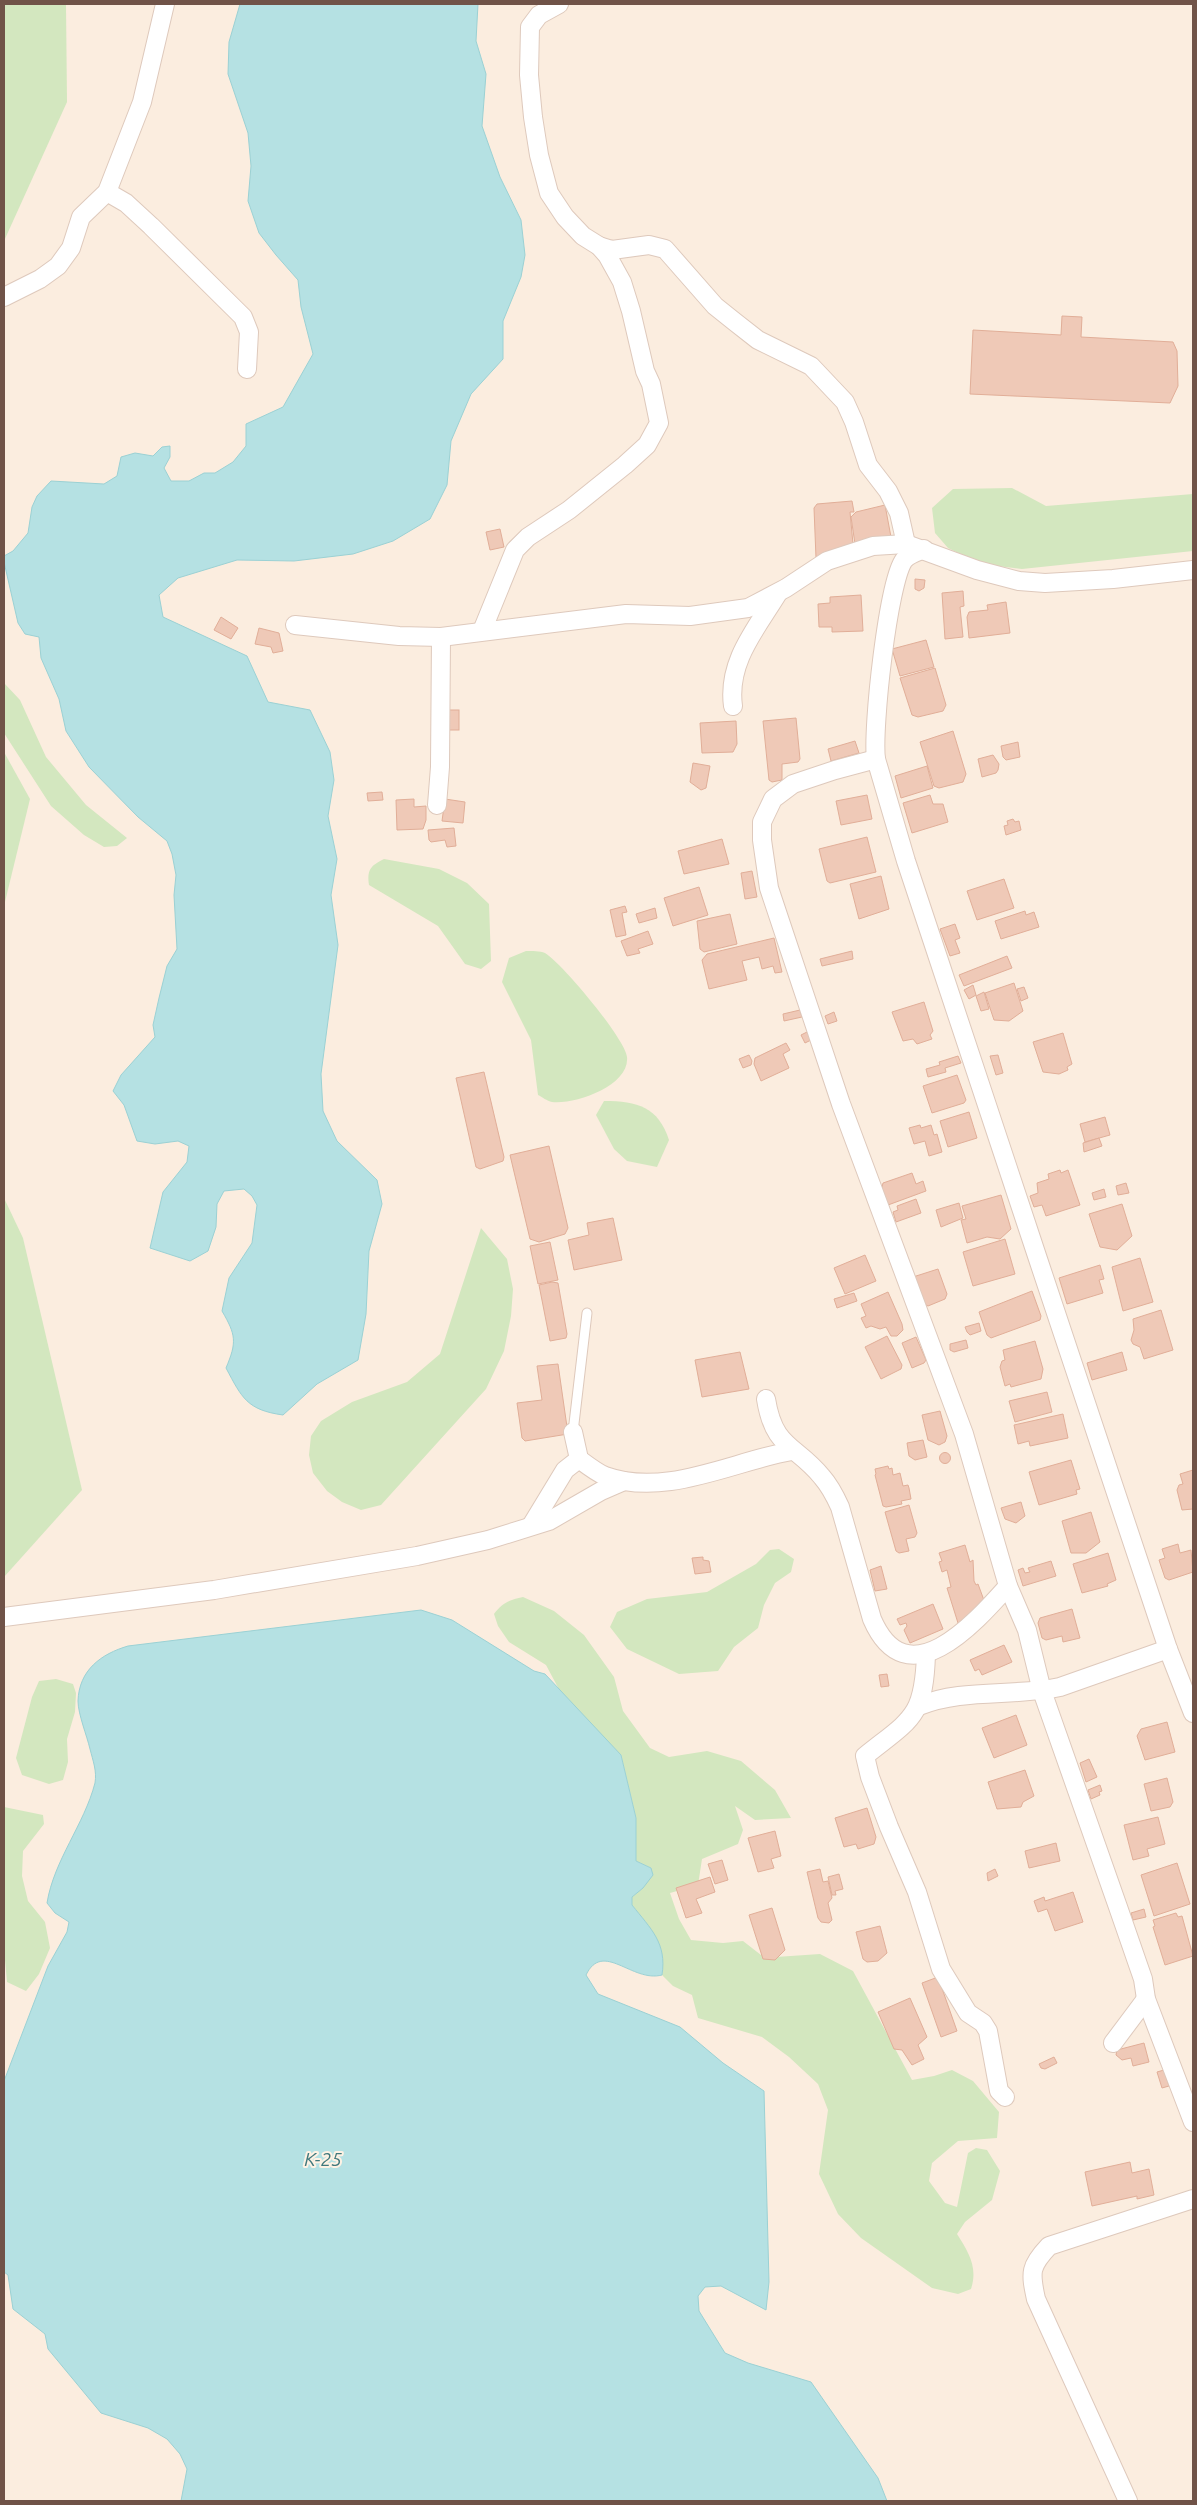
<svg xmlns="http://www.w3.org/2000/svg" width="1197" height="2505" viewBox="0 0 1197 2505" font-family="Ubuntu,sans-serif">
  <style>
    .green { fill: #d3e7bf }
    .water { fill: #b5e1e3; stroke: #9bd1d4 }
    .building { fill: #efc9b7; stroke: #e1ae98 }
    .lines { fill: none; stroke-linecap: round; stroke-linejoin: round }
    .lane-casing { stroke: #dec9bc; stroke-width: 11 }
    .street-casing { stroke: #dec9bc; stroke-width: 20 }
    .lane { stroke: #fff; stroke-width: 9 }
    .street { stroke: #fff; stroke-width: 18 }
    .labels { text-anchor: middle; stroke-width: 4; stroke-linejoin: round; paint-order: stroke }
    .water-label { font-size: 19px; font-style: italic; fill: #40787c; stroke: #fef2e4 }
  </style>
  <rect width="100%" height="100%" fill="#fbeddf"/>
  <g class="green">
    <path d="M4 4H66L67 102 4 241Z"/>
    <path d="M1012 488 1046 506 1193 494V551L1022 569 981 564 948 548 935 533 932 508 953 489Z"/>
    <path d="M4 683 20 700 46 757 86 805 127 838 117 846 104 847 84 835 51 806 4 733Z"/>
    <path d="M4 752 30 799 4 906Z"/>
    <path d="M384 859 439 869 467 883 489 904 491 961 481 969 465 964 438 926 369 885C367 870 370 866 384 859Z"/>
    <path d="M526 951C532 951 540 951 545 953 562 963 626 1040 627 1057 630 1086 574 1105 552 1102 547 1101 542 1097 538 1095L531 1040 502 982 509 958Z"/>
    <path d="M604 1101C638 1101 658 1107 669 1140L657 1167 627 1161 614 1149 596 1115Z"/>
    <path d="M4 1198 23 1238 82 1490 4 1577Z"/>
    <path d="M481 1228 507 1259 513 1289 511 1316 504 1351 486 1389 381 1505 361 1510 342 1502 327 1491 313 1473 309 1455 311 1436 321 1421 352 1402 407 1382 440 1354Z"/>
    <path d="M779 1549 794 1559 791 1572 775 1583 764 1605 758 1628 734 1647 718 1671 679 1674 627 1649 610 1627 617 1612 647 1599 707 1592 756 1564 770 1550Z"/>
    <path d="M523 1597 554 1611 584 1635 614 1677 623 1711 650 1748 669 1757 707 1751 741 1761 775 1790 791 1818 755 1820 735 1806 743 1830 738 1844 702 1859 698 1885 670 1893 679 1919 691 1940 723 1943 743 1941 761 1955 776 1957 820 1954 853 1971 912 2080 934 2076 952 2070 973 2081 999 2112 997 2138 958 2141 932 2163 929 2181 945 2203 957 2207 968 2153 976 2148 987 2150 1000 2171 992 2200 965 2222 957 2234C969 2253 978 2267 971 2289L958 2294 932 2288 861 2238 838 2214 819 2174 828 2110 818 2084 789 2057 762 2037 698 2018 692 1995 673 1986 662 1975C666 1951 647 1924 632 1905V1897L643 1888 651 1868 636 1861V1818L621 1755 562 1695 546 1665 509 1642 498 1626 494 1614C502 1603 509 1600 523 1597Z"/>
    <path d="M56 1679 73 1684 76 1693 75 1712 67 1739 68 1762 63 1780 49 1784 22 1775 16 1758 32 1697 39 1681Z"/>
    <path d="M4 1807 43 1815 44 1824 23 1851 22 1876 28 1901 45 1922 50 1948 39 1974 26 1991 7 1982 4 1949Z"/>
  </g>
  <g class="water">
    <path d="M240 4H478L476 41 486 74 482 126 500 177 521 220 525 255 521 277 503 321V359L471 394 451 441 447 485 430 519 393 541 353 554 294 561 237 560 178 578 159 595 163 617 247 656 268 702 310 710 330 752 334 780 328 816 337 859 331 895 338 945 321 1074 323 1111 337 1141 377 1180 382 1204 369 1251 366 1314 358 1360 317 1384 283 1415C247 1410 242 1398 226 1368 237 1342 236 1335 222 1311L229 1278 252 1243 257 1205 252 1196 244 1189 224 1191 217 1204 216 1227 208 1251 190 1261 150 1248 163 1192 187 1162 189 1146 178 1141 155 1144 137 1141 124 1105 113 1091 121 1075 155 1037 153 1025 159 998 167 966 177 949 174 895 176 875 172 854 167 841 138 817 89 767 66 731 59 699 41 658 39 637 25 634 18 623 4 562V556L13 551 28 533 32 507 37 496 51 481 104 484 117 476 121 457 135 453 153 456 162 447 170 446V457L164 468 171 481H189L204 473H215L233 462 246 446V424L283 407 313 354 301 307 298 280 276 255 259 233 248 201 251 166 248 133 228 74 229 42Z"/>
    <path d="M421 1610 452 1620 534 1671 545 1674 621 1755 636 1818V1861L651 1868 653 1875 643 1888 632 1897V1905C651 1929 667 1943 662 1975 632 1983 603 1940 586 1975L598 1994 680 2027 723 2063 764 2091 769 2282 766 2310 721 2286 705 2287 698 2296 699 2311 725 2353 748 2363 811 2382 878 2478 887 2501H181L187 2469 180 2454 167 2439 148 2428 101 2413 48 2349 45 2334 13 2309 8 2275 4 2272V2081L48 1966 67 1932 69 1922 55 1913 47 1903C54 1860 84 1825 95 1783 97 1771 93 1761 90 1749 87 1736 78 1714 78 1701 79 1670 101 1654 128 1646Z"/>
  </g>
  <g class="building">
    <path d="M1062 316 1082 317 1081 337 1173 342 1177 351 1178 386 1170 403 970 394 973 330 1061 335Z"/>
    <path d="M852 501 854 512H850L853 544 816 558 814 508 817 504Z"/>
    <path d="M885 505 891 537 855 544 851 517 856 512Z"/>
    <path d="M500 529 504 547 490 550 486 532Z"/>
    <path d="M915 579 925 580 924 588 919 591 915 589Z"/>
    <path d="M963 591 964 606 960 607 963 637 945 639 942 593Z"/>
    <path d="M861 595 863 631 832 632V627H819L818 604 830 603V597Z"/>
    <path d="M1006 602 1010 633 969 638 967 617 969 612 988 610 987 605Z"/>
    <path d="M221 617 238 628 231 639 214 630Z"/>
    <path d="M259 628 279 633 283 651 273 653 271 647 255 644Z"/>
    <path d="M926 640 934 667 900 676 892 649Z"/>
    <path d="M935 668 946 705 943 711 918 717 912 715 900 678Z"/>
    <rect x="447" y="710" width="12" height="20"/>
    <path d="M796 718 800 759 798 762 782 764V780L772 782 769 780 763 721Z"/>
    <path d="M736 721 737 744 733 752 702 753 700 723Z"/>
    <path d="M953 731 966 774 963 782 939 788 934 786 920 742Z"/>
    <path d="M855 741 859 753 831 761 828 749Z"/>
    <path d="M1018 742 1020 757 1006 760 1003 757 1001 746Z"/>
    <path d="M993 755 999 764 998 770 996 773 982 777 978 759Z"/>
    <path d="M693 763 710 766 706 788 701 790 690 782Z"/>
    <path d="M927 766 933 788 901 798 895 776Z"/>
    <path d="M382 792 383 800 368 801 367 793Z"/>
    <path d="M867 795 872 819 841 825 836 801Z"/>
    <path d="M930 795 933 804H943L948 822 912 833 903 803Z"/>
    <path d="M414 799V807L426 806V820L423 829 397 830 396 800Z"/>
    <path d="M445 799 465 802 463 823 442 821Z"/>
    <path d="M1013 819 1015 822 1019 821 1021 830 1006 835 1004 826 1008 825 1007 821Z"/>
    <path d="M454 828 456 846 447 847 445 840 431 842 429 840 428 830Z"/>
    <path d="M867 837 876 872 830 883 827 881 819 849Z"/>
    <path d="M722 839 729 864 684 874 678 851Z"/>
    <path d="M752 871 757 897 745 899 741 873Z"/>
    <path d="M881 876 889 909 859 919 850 884Z"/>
    <path d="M1004 879 1014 908 977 920 967 891Z"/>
    <path d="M699 887 708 915 673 926 664 898Z"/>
    <path d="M625 906 627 912 622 913 626 935 616 937 610 910Z"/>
    <path d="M655 908 657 918 639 923 636 914Z"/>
    <path d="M1025 911 1026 915 1034 912 1039 927 1001 939 995 921Z"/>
    <path d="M730 914 737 944 704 952 700 949 697 921Z"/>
    <path d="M955 924 960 938 955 940 960 953 950 956 940 929Z"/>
    <path d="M648 931 653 944 638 949 640 953 627 956 621 941Z"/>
    <path d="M774 938 782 972 775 973 773 966 762 969 759 957 742 961 747 980 709 989 702 960 707 954Z"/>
    <path d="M852 951 853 959 822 966 820 959Z"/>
    <path d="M1007 956 1012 968 964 986 959 975Z"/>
    <path d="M1014 983 1023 1011 1009 1021 994 1020 985 993Z"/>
    <path d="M973 985 976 995 969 999 964 990Z"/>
    <path d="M1024 987 1028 998 1021 1001 1017 989Z"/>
    <path d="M984 992 989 1009 981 1011 976 996Z"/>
    <path d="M924 1002 933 1031 930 1035 932 1039 917 1044 913 1039 903 1041 892 1012Z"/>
    <path d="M800 1010 802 1017 784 1021 783 1014Z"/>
    <path d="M834 1012 837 1021 828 1024 825 1016Z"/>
    <path d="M809 1031 813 1039 805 1043 801 1035Z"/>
    <path d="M1063 1033 1072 1064 1067 1067 1068 1070 1059 1074 1043 1072 1033 1042Z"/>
    <path d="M786 1043 790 1050 783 1054 789 1068 761 1081 754 1064 755 1058Z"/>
    <path d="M749 1055 752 1061 751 1065 743 1068 739 1059Z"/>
    <path d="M998 1055 1003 1073 996 1075 990 1056Z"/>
    <path d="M958 1056 961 1063 945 1068 946 1072 928 1077 926 1069 940 1065 939 1062Z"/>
    <path d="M484 1072 504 1157 503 1161 480 1169 476 1167 456 1078Z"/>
    <path d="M957 1075 966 1100 964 1103 932 1113 923 1086Z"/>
    <path d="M969 1112 977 1138 948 1147 940 1121Z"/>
    <path d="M1105 1117 1110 1135 1085 1142 1080 1124Z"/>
    <path d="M920 1125 921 1128 931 1125 934 1135 937 1134 942 1152 929 1156 925 1141 914 1144 909 1128Z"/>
    <path d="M1099 1138 1102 1146 1084 1152 1083 1143Z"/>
    <path d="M549 1146 568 1228 565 1234 539 1242 530 1239 510 1155Z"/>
    <path d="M1060 1170 1061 1173 1068 1170 1080 1205 1046 1216 1042 1205 1034 1207 1030 1196 1038 1193 1037 1183 1049 1179 1048 1174Z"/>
    <path d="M912 1173 916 1184 923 1181 926 1191 888 1205 886 1204 881 1191 883 1183Z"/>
    <path d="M1126 1183 1129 1193 1118 1195 1116 1186Z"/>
    <path d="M1104 1189 1106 1197 1094 1200 1092 1193Z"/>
    <path d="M1001 1195 1011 1229 1000 1239 987 1237 967 1243 961 1220 966 1219 962 1206Z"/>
    <path d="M916 1199 921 1213 896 1222 893 1212 898 1210 897 1206Z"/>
    <path d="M959 1203 963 1218 941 1227 936 1210Z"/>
    <path d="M1122 1204 1132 1236 1117 1250 1100 1247 1089 1214Z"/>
    <path d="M613 1218 622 1260 574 1270 568 1240 589 1235 587 1223Z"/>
    <path d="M1005 1239 1015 1274 973 1286 963 1252Z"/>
    <path d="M550 1242 558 1280 538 1284 530 1246Z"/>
    <path d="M865 1255 876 1281 845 1294 834 1268Z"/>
    <path d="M1140 1258 1153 1302 1123 1311 1112 1267Z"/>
    <path d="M1100 1265 1104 1279 1099 1280 1103 1293 1067 1304 1059 1278Z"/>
    <path d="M938 1269 947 1294 945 1299 928 1306 922 1303 913 1277Z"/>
    <path d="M552 1282 558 1283 567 1334 566 1338 550 1341 539 1285Z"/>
    <path d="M1032 1291 1041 1316 1040 1320 991 1338 987 1335 979 1312Z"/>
    <path d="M888 1292 902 1324 903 1330 897 1336H891L886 1327 880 1329 871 1326 866 1328 861 1318 866 1316 861 1304Z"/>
    <path d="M854 1293 857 1301 837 1308 834 1299Z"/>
    <path d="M1161 1310 1173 1350 1144 1359 1140 1347 1133 1344 1131 1340 1134 1330 1133 1319Z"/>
    <path d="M979 1323 981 1331 970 1335 967 1332 965 1327Z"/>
    <path d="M887 1336 902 1365 901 1369 881 1379 865 1347Z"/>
    <path d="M916 1337 926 1360 924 1363 912 1368 902 1343Z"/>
    <path d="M966 1340 968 1348 954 1352 950 1350V1344Z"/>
    <path d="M1035 1341 1043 1369 1041 1379 1011 1387 1010 1384 1005 1386 1000 1367 1002 1361 1005 1360 1003 1350Z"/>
    <path d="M740 1352 749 1389 702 1397 695 1360Z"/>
    <path d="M1122 1352 1127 1370 1092 1380 1087 1363Z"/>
    <path d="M558 1364 568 1434 525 1441 522 1438 517 1403 542 1400 537 1366Z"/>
    <path d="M1047 1392 1052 1412 1015 1422 1009 1401Z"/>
    <path d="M940 1411 947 1436 945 1442 939 1445 928 1440 922 1415Z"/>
    <path d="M1063 1414 1068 1438 1030 1446 1029 1441 1018 1444 1014 1425Z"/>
    <path d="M923 1440 927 1457 915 1460 909 1456 907 1443Z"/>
    <circle cx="945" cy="1458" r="5.5"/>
    <path d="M1071 1460 1080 1489 1076 1490 1077 1494 1039 1505 1029 1472Z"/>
    <path d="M888 1466 889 1469 892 1468 893 1475 900 1473 903 1486 908 1485 909 1488 911 1499 901 1501 902 1504 886 1507 883 1506 875 1475 876 1474 875 1469Z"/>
    <path d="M1193 1470V1509L1182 1510 1177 1490 1179 1485 1183 1484 1180 1474Z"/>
    <path d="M1021 1502 1025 1516 1016 1523 1005 1519 1001 1508Z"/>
    <path d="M909 1505 917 1533 915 1537 906 1539 909 1551 899 1553 896 1551 885 1512Z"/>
    <path d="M1091 1512 1100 1542 1086 1553H1071L1062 1521Z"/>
    <path d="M1178 1544 1180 1553 1191 1550 1193 1572 1169 1580 1165 1578 1159 1560 1165 1558 1162 1549Z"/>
    <path d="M965 1545 970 1562 973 1560 974 1581 976 1585 978 1584 985 1603 961 1625 958 1623 947 1588 951 1587 947 1570 942 1572 939 1562 942 1561 939 1553Z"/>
    <path d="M1108 1553 1116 1580 1107 1584 1108 1586 1082 1593 1073 1564Z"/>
    <path d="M703 1557V1560L709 1561 711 1572 695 1574 692 1558Z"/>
    <path d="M1051 1561 1056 1576 1023 1586 1018 1570 1023 1568 1025 1573 1030 1572 1028 1568Z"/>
    <path d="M881 1566 887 1589 875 1591 870 1570Z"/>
    <path d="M933 1604 943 1629 910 1643 904 1630 907 1626 906 1623 900 1625 897 1619Z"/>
    <path d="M1072 1609 1080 1638 1063 1642 1062 1636 1046 1640 1042 1638 1038 1623 1040 1618Z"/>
    <path d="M1004 1645 1012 1662 982 1675 979 1669 975 1671 970 1660Z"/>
    <path d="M887 1674 889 1686 881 1687 879 1675Z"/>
    <path d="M1016 1715 1027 1745 994 1758 982 1728Z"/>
    <path d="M1167 1722 1175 1752 1145 1760 1137 1736 1141 1729Z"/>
    <path d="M1089 1759 1097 1777 1086 1782 1080 1763Z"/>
    <path d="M1025 1770 1034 1796 1023 1802 1021 1807 997 1809 988 1782Z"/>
    <path d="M1167 1778 1173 1802 1170 1807 1151 1811 1144 1784Z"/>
    <path d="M1100 1785 1102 1791 1099 1792 1100 1795 1091 1799 1088 1790Z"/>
    <path d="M867 1808 876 1837 874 1844 858 1849 856 1844 844 1847 835 1818Z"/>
    <path d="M1158 1817 1165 1844 1147 1849 1149 1856 1133 1860 1124 1825Z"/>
    <path d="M775 1831 781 1856 771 1859 774 1868 758 1872 748 1838Z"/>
    <path d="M1056 1843 1060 1861 1029 1868 1025 1851Z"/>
    <path d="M722 1860 728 1880 715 1884 708 1864Z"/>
    <path d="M1177 1863 1190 1904 1154 1916 1141 1875Z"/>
    <path d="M820 1869 823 1882 828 1881 832 1898 828 1903 832 1920 829 1923 821 1922 818 1918 807 1872Z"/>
    <path d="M995 1869 998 1876 988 1881 987 1873Z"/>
    <path d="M839 1874 843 1889 835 1891 836 1895H832L828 1877Z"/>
    <path d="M710 1877 715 1892 696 1899 702 1913 686 1918 676 1888Z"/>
    <path d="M1073 1892 1083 1922 1055 1931 1047 1909 1038 1912 1034 1901 1044 1897 1045 1901Z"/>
    <path d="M772 1908 785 1950 775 1960 763 1959 749 1915Z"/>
    <path d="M1144 1909 1146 1917 1133 1920 1131 1913Z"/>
    <path d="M1176 1913 1178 1917 1182 1916 1193 1956 1165 1965 1153 1927 1155 1926 1153 1920Z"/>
    <path d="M880 1926 887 1953 878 1961 867 1962 863 1959 856 1932Z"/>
    <path d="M938 1977 957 2031 941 2037 922 1983Z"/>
    <path d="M910 1998 927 2037 918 2045 924 2059 912 2065 902 2050 894 2049 878 2012Z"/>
    <path d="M1144 2043 1149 2062 1133 2066 1131 2058 1122 2060 1116 2055 1117 2050Z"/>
    <path d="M1054 2057 1057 2063 1045 2069 1041 2068 1039 2064Z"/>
    <path d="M1164 2070 1169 2086 1162 2088 1157 2072Z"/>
    <path d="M1130 2162 1132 2173 1149 2169 1154 2195 1137 2199V2196L1092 2206 1085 2172Z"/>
  </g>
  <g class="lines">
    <g class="lane-casing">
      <path id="lane" d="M573 1432 587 1313"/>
    </g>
    <g class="street-casing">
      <g id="street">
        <path d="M107 192 126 203 151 226 243 317 249 332 247 369"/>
        <path d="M599 246 612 250 649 245 665 249 715 306 735 322 758 340 811 366 845 402 854 422 868 465 888 491 899 513 906 544"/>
        <path d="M4 297 40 279 58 266 71 248 81 217 107 192 142 102 165 4"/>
        <path d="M924 549C917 552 909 554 904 560 888 582 872 729 876 759L906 861 1038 1259 1168 1649 1193 1713"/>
        <path d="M295 625 399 636 441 637 626 614 690 616 748 608 786 588 827 561 873 546 906 544 977 570 1019 581 1045 583 1113 579 1193 570"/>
        <path d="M482 631 515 550 528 537 569 510 625 465 647 445 659 423 651 384 645 371 631 311 622 282 607 255 599 246 583 236 565 217 549 193 539 155 533 117 529 75 530 27 539 15 559 4"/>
        <path d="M733 706C727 662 756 629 778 593"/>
        <path d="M876 759 835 770 793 784 773 799 762 822V840L769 888 841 1104 964 1434 1008 1586 1027 1630 1042 1691 1118 1907 1143 1979 1146 1999 1193 2122"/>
        <path d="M437 805 440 767 441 637"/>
        <path d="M766 1399C774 1449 795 1444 822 1477 830 1486 835 1496 840 1507L872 1619C907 1700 975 1623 1008 1586"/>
        <path d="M573 1432 579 1459C587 1465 596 1472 605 1476 666 1498 733 1461 792 1451"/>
        <path d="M531 1526 565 1470 579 1459"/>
        <path d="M4 1617 214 1590 417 1556 488 1540 549 1521 601 1491 624 1481"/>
        <path d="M926 1654C924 1718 911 1719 865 1756L870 1777 889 1827 917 1892 941 1969 968 2013 983 2023 988 2031 999 2091 1005 2097"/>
        <path d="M919 1706C962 1688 1014 1697 1060 1687L1168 1649"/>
        <path d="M1113 2043 1146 1999"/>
        <path d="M1128 2501 1036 2299C1030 2272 1030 2266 1049 2246L1193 2199"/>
      </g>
    </g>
    <use href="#lane" class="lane"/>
    <use href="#street" class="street"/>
  </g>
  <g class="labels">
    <g class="water-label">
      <text x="323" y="2166">К-25</text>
    </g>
  </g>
  <rect width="1197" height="2505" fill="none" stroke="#705348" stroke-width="10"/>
</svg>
